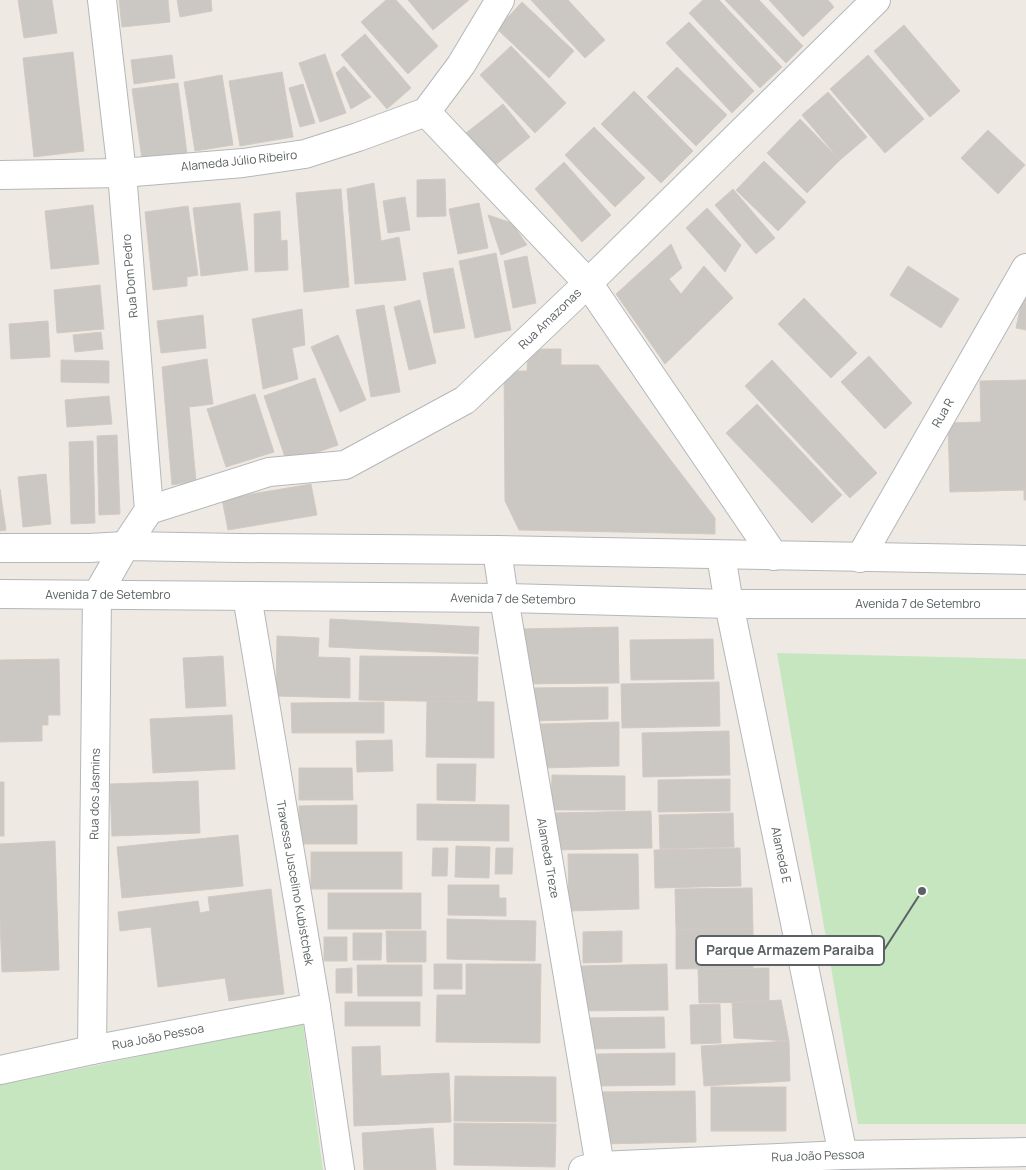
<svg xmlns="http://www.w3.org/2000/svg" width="1026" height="1170" viewBox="0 0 1026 1170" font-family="Manrope,sans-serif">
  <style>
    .green { fill: #c6e6c0 }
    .building { fill: #cbc7c2; stroke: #d3cac2 }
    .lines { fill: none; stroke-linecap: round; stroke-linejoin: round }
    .minor-casing { stroke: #b4b7ba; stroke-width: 30 }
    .tertiary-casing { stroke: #b4b7ba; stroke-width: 30 }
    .minor { stroke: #fff; stroke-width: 28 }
    .tertiary { stroke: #fff; stroke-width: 28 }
    .labels { text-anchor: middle; stroke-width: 4; stroke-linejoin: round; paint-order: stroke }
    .street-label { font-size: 12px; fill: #5b6164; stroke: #fff }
    .leader { fill: none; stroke: #5b6164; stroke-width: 2 }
    .callout-dot { fill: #5b6164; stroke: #fff; stroke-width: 2 }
    .callout { fill: #fff; stroke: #5b6164; stroke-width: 2 }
    .callout-label { font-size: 14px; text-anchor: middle; font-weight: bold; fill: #5b6164 }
  </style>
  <rect width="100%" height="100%" fill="#eeeae3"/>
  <g class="green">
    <path d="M777 653 1026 659V1124H858Z"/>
    <path d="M303 1023 323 1170H0V1085Z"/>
  </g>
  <g class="building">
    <path d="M18 0H52L57 33 24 38Z"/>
    <path d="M119 0H168L170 22 122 27Z"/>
    <path d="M177 0H211L212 11 180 17Z"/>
    <path d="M386 0H396L438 46 408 74 361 22Z"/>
    <path d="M408 0H469L433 30Z"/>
    <path d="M531 0H568L605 40 585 58Z"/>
    <path d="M703 0H719L782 67 760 88 689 13Z"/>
    <path d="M725 0H759L803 46 786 63Z"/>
    <path d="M769 0H828L834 7 803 37Z"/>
    <path d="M522 2 574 51 549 78 497 29Z"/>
    <path d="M689 22 754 91 732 113 666 43Z"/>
    <path d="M904 25 960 91 930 117 874 51Z"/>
    <path d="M365 34 411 88 387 109 341 55Z"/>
    <path d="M511 46 566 103 535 133 480 75Z"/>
    <path d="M73 52 84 151 34 157 23 58Z"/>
    <path d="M325 54 346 113 320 122 299 63Z"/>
    <path d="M172 55 175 78 134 84 131 60Z"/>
    <path d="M868 55 924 119 885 153 830 89Z"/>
    <path d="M344 66 371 97 351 109 336 73Z"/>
    <path d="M677 67 727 115 696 146 647 97Z"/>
    <path d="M282 72 293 137 240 146 229 81Z"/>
    <path d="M222 75 233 145 195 151 184 82Z"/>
    <path d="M178 83 187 154 142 159 132 89Z"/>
    <path d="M303 84 315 123 300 127 289 88Z"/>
    <path d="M634 91 693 151 661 183 601 124Z"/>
    <path d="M828 92 867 137 840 160 802 115Z"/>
    <path d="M503 104 530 137 493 167 466 133Z"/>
    <path d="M800 119 840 160 807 193 767 153Z"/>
    <path d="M594 127 645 178 615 207 565 155Z"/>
    <path d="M988 130 1025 165 998 194 961 158Z"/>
    <path d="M764 161 806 202 778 231 736 190Z"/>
    <path d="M564 162 611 215 582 242 535 189Z"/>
    <path d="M445 179 446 216 417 217V180Z"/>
    <path d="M374 183 381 241 399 237 406 280 355 284 347 189Z"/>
    <path d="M341 189 349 287 304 292 296 193Z"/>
    <path d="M733 189 775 238 756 254 715 205Z"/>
    <path d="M405 197 410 230 388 233 383 201Z"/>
    <path d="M240 203 248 270 201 276 193 208Z"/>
    <path d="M479 203 488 248 458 254 449 209Z"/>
    <path d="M93 205 99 264 51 269 45 211Z"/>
    <path d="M188 206 198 275 187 277V286L153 290 145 212Z"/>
    <path d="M707 208 741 245 725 272 686 228Z"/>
    <path d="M280 211 281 241 287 240 288 270 255 272 254 214Z"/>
    <path d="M488 215 512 223 527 245 501 255Z"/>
    <path d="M671 244 682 268 669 279 681 294 704 266 733 298 665 364 616 294Z"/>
    <path d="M496 253 511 330 475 338 459 261Z"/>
    <path d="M527 256 536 303 513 308 504 261Z"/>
    <path d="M908 266 959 299 941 328 890 295Z"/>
    <path d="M453 268 465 328 434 333 423 273Z"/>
    <path d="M100 285 104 329 57 333 54 290Z"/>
    <path d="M1025 285H1026V330L1016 328Z"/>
    <path d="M804 298 857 353 831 378 778 324Z"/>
    <path d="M420 300 436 363 409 370 394 307Z"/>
    <path d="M384 305 400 392 371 397 356 310Z"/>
    <path d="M302 309 305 345 292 348 298 379 263 389 252 319Z"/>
    <path d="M203 315 206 348 161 353 157 321Z"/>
    <path d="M48 321 50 357 11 359 9 324Z"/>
    <path d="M101 332 103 349 75 352 73 335Z"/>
    <path d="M338 335 366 400 340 412 311 347Z"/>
    <path d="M528 349H561V365H598L715 518V534L519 530 505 501 504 371H527Z"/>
    <path d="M869 356 912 403 885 429 841 382Z"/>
    <path d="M207 359 213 404 189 407 196 481 172 485 162 367Z"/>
    <path d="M61 360 109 361V383L61 382Z"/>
    <path d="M772 360 877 473 850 498 745 386Z"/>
    <path d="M315 378 338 445 287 463 264 396Z"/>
    <path d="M1026 380V500H1024V490L950 492 948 423 981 422 980 381Z"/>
    <path d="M255 394 274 452 226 467 207 409Z"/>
    <path d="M109 396 112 424 67 427 65 400Z"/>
    <path d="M757 404 842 495 812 523 726 433Z"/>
    <path d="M117 435 120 514 99 515 97 436Z"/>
    <path d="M93 441 95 523 71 524 69 442Z"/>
    <path d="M46 474 51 524 23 527 18 477Z"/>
    <path d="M311 484 317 515 228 530 222 499Z"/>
    <path d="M0 489 6 530 0 531Z"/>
    <path d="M330 619 479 627 478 654 329 647Z"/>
    <path d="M618 627 619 683 521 684 520 629Z"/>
    <path d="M277 636 319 638 318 657 350 658V698L276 696Z"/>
    <path d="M713 639 714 679 631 680 630 640Z"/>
    <path d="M223 656 226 706 186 708 183 658Z"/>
    <path d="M360 656 478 657 477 702 359 700Z"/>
    <path d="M59 659 60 715H48V725H42V741L0 742V660Z"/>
    <path d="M719 682 720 726 622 728 621 684Z"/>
    <path d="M608 687V719L531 721V688Z"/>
    <path d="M427 701 494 702V758L426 757Z"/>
    <path d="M384 702V733H292L291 703Z"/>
    <path d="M232 715 235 769 153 773 150 719Z"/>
    <path d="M619 722V766L542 768 541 724Z"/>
    <path d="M729 731 730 775 643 777 642 733Z"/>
    <path d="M392 740 393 771 357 772 356 741Z"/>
    <path d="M437 764H476L475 801 437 800Z"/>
    <path d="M299 768H352L353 800H299Z"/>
    <path d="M552 775 625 776V810H551Z"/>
    <path d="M730 779V811L658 812V780Z"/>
    <path d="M198 781 200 833 112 836 110 784Z"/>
    <rect x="0" y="782" width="4" height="54"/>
    <path d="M417 804 509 805V841L417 840Z"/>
    <path d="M357 805V844H299V806Z"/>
    <path d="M651 811 652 848 553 850 552 813Z"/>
    <path d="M733 813 734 847 660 849 659 815Z"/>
    <path d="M238 835 243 886 122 898 117 847Z"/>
    <path d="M55 841 59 970 2 972 0 920V844Z"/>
    <path d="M456 846 490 847 489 878 455 877Z"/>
    <path d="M433 848H448L447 876H432Z"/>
    <path d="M496 848H513L512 874H495Z"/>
    <path d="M740 848 741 886 655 888 654 850Z"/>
    <rect x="311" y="852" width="91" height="37"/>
    <path d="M568 854H638L639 909 569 911Z"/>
    <path d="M448 885H499V898H506V916L448 915Z"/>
    <path d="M752 888 753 929 676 930 675 889Z"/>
    <path d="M271 889 284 994 229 1001 225 978 158 987 151 927 120 931 118 912 198 901 200 913 210 911 208 897Z"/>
    <rect x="328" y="893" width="93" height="36"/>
    <path d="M447 919 536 921 535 961 447 959Z"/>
    <path d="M753 929V968L676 969V930Z"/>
    <path d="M386 931H426V962H387Z"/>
    <path d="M622 931V962L583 963V932Z"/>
    <path d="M353 933H382L381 960H353Z"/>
    <rect x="324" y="937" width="23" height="24"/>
    <rect x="434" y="964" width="28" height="25"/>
    <path d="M466 964H541L540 1043 436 1042 437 995H466Z"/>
    <path d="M667 964 668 1010 580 1011V966Z"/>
    <path d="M357 965H422V996H358Z"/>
    <path d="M352 968V993H336V969Z"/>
    <path d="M769 968V1002L699 1003 698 969Z"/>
    <path d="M781 1000 789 1041 734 1038 732 1003Z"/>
    <rect x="345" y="1002" width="75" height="24"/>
    <path d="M720 1004 721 1043 691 1044 690 1005Z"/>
    <path d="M664 1017 665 1048 585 1049V1018Z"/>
    <path d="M789 1041 790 1081 704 1086 701 1046Z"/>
    <path d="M380 1046 381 1076 449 1073 451 1122 354 1126 352 1047Z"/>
    <path d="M675 1053V1085L598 1086 597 1054Z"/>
    <path d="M455 1076 556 1077V1122L454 1121Z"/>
    <rect x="711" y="1087" width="75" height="44"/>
    <path d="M695 1091 696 1142 600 1144V1092Z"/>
    <path d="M454 1123 556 1124 555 1167 454 1165Z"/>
    <path d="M433 1128 436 1170H364L362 1133Z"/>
  </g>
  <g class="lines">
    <g class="minor-casing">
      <g id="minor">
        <path d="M426 112 588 283 774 556"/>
        <path d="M0 175 122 173 243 163 305 154 358 137 426 112 461 65 500 0"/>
        <path d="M149 510 269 472 345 465 465 400 588 283 876 0"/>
        <path d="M497 550 504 598 600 1166"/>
        <path d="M721 555 729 604 843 1155"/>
        <path d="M860 558 1026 268"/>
        <path d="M247 596 316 1007 340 1170"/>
        <path d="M92 1050 97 595 125 546 149 510 122 173 102 0"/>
        <path d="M0 1070 92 1050 316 1007"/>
        <path d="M583 1170 600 1166 843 1155 1026 1152"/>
      </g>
    </g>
    <g class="tertiary-casing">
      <g id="tertiary">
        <path d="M0 548H89L125 546 239 548 497 550 1026 560"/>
        <path d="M0 594 504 598 729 604H1026"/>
      </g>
    </g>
    <use href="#minor" class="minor"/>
    <use href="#tertiary" class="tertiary"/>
  </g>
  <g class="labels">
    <g class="street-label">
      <text transform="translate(239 161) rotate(-6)" y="4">Alameda Júlio Ribeiro</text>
      <text transform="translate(130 276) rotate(-95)" y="4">Rua Dom Pedro</text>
      <text transform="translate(550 319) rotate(-44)" y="4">Rua Amazonas</text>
      <text transform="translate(943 413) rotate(-60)" y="4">Rua R</text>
      <text x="108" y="599">Avenida 7 de Setembro</text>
      <text transform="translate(513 599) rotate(1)" y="4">Avenida 7 de Setembro</text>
      <text x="918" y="608">Avenida 7 de Setembro</text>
      <text transform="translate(95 794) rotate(-89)" y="4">Rua dos Jasmins</text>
      <text transform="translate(781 855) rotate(78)" y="4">Alameda E</text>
      <text transform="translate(548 858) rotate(80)" y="4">Alameda Treze</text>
      <text transform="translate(295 883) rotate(80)" y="4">Travessa Juscelino Kubistchek</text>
      <text transform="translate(158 1037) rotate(-11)" y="4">Rua João Pessoa</text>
      <text transform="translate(818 1156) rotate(-2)" y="4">Rua João Pessoa</text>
    </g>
  </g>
  <path class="leader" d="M922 891L884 950"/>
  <circle class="callout-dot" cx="922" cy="891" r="5"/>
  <rect class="callout" x="696" y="936" width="188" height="29" rx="5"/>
  <g class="callout-label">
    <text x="790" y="955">Parque Armazem Paraiba</text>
  </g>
</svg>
